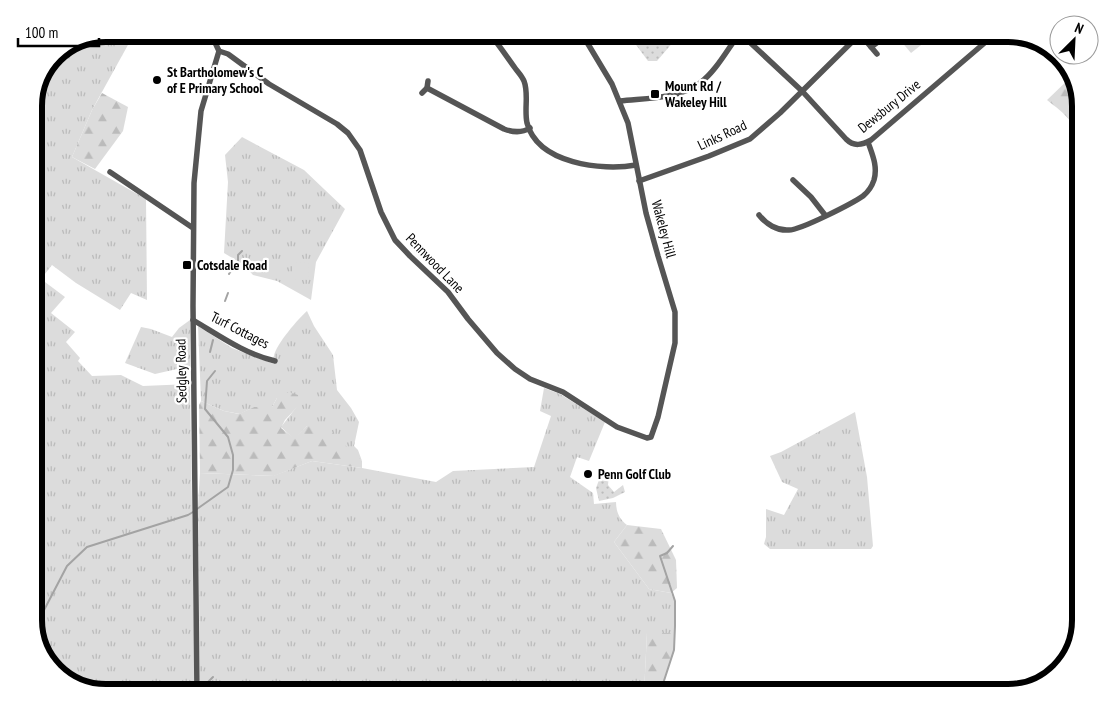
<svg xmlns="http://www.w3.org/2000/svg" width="1114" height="727" viewBox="0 0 1114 727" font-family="'PT Sans Narrow',sans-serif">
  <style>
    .grass { fill: url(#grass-tufts) }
    .forest { fill: url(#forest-firs) }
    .park { fill: #dcdcdc }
    .garden { fill: url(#garden-dots) }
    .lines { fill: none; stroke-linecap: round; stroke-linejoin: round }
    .stream { stroke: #a3a3a3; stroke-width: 2 }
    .minor { stroke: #555; stroke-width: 5.5 }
    .poi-dot { fill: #000; stroke: #fff; stroke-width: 2 }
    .labels { text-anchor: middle; stroke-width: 4.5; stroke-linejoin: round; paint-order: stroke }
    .poi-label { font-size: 14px; font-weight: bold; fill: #000; stroke: #fff; text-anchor: start }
    .street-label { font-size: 14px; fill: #000; stroke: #fff }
    .rim { fill: none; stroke: #000; stroke-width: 6 }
  </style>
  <defs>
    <pattern id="grass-tufts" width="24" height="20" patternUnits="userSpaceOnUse" patternTransform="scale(1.25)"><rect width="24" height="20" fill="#dcdcdc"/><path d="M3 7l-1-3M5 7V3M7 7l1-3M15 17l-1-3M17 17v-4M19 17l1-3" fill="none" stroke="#bbb"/></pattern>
    <pattern id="forest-firs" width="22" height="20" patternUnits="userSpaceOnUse" patternTransform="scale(1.25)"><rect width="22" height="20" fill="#dcdcdc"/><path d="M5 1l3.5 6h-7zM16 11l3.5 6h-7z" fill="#bbb"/></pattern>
    <pattern id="garden-dots" width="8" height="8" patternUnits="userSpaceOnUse" patternTransform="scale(1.25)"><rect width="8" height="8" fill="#dcdcdc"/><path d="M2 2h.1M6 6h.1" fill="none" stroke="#bbb" stroke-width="1.8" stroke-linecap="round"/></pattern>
  </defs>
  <rect width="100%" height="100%" fill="#fff"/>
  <g class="grass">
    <path d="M107 34H134L92 110 72 157 146 199 147 300 131 293 120 310 76 283 52 265 41 279 65 297 51 313 75 332 66 342 80 358 78 361 92 376 121 375 143 386 190 384 195 693H107L66 681 44 657 34 625V102L55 55Z"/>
    <path d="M242 137 304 170 345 209 316 262 311 300 277 281 253 275 244 265 224 253 228 182 225 155Z"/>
    <path d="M307 311 314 326 333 355 337 390 351 408 359 422 354 446 358 450 362 461 307 426 294 439 281 427 298 405 277 398 272 407H254L240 414 224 411 201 401 198 326 232 348 274 364C274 361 273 358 274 356 276 344 299 318 307 311Z"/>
    <path d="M190 320V366L155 374 125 363 141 327 151 329 172 337 179 328Z"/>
    <path d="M544 388 560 394 605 422 589 461 577 457 570 477 593 493 594 504 616 502C616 511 619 519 627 525L614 542 649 589 671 593 675 601V633H647L644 693H200L198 505 200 473 273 476 312 461 362 468 436 482 453 471 534 467 551 416 540 411Z"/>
    <path d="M855 412 867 477 873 546 871 549H770L764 544 766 537V509L784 515 798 489 782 482 770 456 781 452Z"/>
  </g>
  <g class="forest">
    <path d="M1072 76 1080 102V140C1077 123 1060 110 1047 100Z"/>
    <path d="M102 93 128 107 123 131 95 169 72 157 92 110Z"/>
    <path d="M289 392 298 395 299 405 285 420 281 428 294 438 307 426 321 422 362 461V468L312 461 274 476 200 473 199 405 201 401 224 411 239 414 254 407H272L277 398Z"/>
    <path d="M627 525 661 529 676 560 677 588 671 593 649 589 614 542Z"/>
    <path d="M647 633H675L674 650 660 693H644Z"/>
  </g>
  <g class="park">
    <path d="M895 34H935L911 53Z"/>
    <path d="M293 262 309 263 308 280 293 279Z"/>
  </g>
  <g class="garden">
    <path d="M628 34H680L657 61H648Z"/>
    <path d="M609 474 608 485 614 492 623 485 625 492 613 498 599 501 596 488 599 480 606 481 607 477 605 475Z"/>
  </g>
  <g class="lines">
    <g class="stream">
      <path d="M229 274 232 269 238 263V255L242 251"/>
      <path d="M225 301 228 293"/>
      <path d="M210 352 213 340"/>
      <path d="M197 509 228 487 233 470V455L228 437 205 409 207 381 215 371"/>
      <path d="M37 635 42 614 67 566 87 547 188 515 193 512"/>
      <path d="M646 682 647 693"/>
      <path d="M190 693 204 686 213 677"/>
      <path d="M660 693 674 650 675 626V601L660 556 667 553 673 546"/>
    </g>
    <g class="minor">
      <path d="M490 34C499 45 507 57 515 68 518 72 522 76 524 81 529 94 524 109 527 123 538 164 602 171 636 165"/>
      <path d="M741 34 802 91 846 139C854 147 862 145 871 140L995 34"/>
      <path d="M860 34 877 54"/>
      <path d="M871 47 878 42"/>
      <path d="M219 51 228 54 269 84 337 124 348 133 360 150 381 212 395 240 410 256 448 292 468 319 497 353 515 369 530 379 563 392 617 427 647 438 651 437 658 417 675 343V312L658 256 646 213 628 123 612 84 582 34"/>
      <path d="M427 88 504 129C512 132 522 133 530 128"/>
      <path d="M422 93 427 88 428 81"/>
      <path d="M620 101C645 98 679 99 700 83 716 71 727 50 739 34"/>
      <path d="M110 172 193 228"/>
      <path d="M793 180 811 197 825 215"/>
      <path d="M639 181 709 156 750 139 780 113 860 34"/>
      <path d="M759 215C766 224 777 231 789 230 801 230 853 203 863 196 868 192 872 186 874 180 878 166 872 154 868 142"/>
      <path d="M193 320C220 336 245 354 275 361"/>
      <path d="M197 693 193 306 194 183 201 111 219 51 211 34"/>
    </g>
  </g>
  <g class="poi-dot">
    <circle cx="157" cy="80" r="5"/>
    <rect x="650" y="89" width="10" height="10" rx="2.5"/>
    <rect x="182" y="260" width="10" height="10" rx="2.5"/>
    <circle cx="588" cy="474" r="5"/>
  </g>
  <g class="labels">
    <g class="poi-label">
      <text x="167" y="77">St Bartholomew's C<tspan x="167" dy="16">of E Primary School</tspan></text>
      <text x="665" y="91">Mount Rd /<tspan x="665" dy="16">Wakeley Hill</tspan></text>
      <text x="197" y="270">Cotsdale Road</text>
      <text x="598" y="479">Penn Golf Club</text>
    </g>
    <g class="street-label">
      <text transform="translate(889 106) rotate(-39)" y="5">Dewsbury Drive</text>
      <text transform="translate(722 135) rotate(-25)" y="5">Links Road</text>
      <text transform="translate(664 229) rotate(75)" y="5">Wakeley Hill</text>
      <text transform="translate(435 263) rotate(46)" y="5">Pennwood Lane</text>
      <text transform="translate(240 330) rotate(27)" y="5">Turf Cottages</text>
      <text transform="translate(181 371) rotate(-91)" y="5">Sedgley Road</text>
    </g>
  </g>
  <path d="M0 0H1114V727H0ZM106 42H1008A64 64 0 0 1 1072 106V620A64 64 0 0 1 1008 684H106A64 64 0 0 1 42 620V106A64 64 0 0 1 106 42Z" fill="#fff" fill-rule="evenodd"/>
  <path class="rim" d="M106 42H1008A64 64 0 0 1 1072 106V620A64 64 0 0 1 1008 684H106A64 64 0 0 1 42 620V106A64 64 0 0 1 106 42Z"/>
  <g transform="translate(1074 40) rotate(24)"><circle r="24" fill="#ffffff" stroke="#999999"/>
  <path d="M0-4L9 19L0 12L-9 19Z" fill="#000000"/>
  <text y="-8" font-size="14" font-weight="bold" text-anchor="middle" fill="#000000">N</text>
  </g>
  <path d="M18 38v8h81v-8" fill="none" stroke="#000000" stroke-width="2.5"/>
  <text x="25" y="38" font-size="15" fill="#000000" stroke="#ffffff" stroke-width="4" paint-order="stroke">100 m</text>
</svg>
